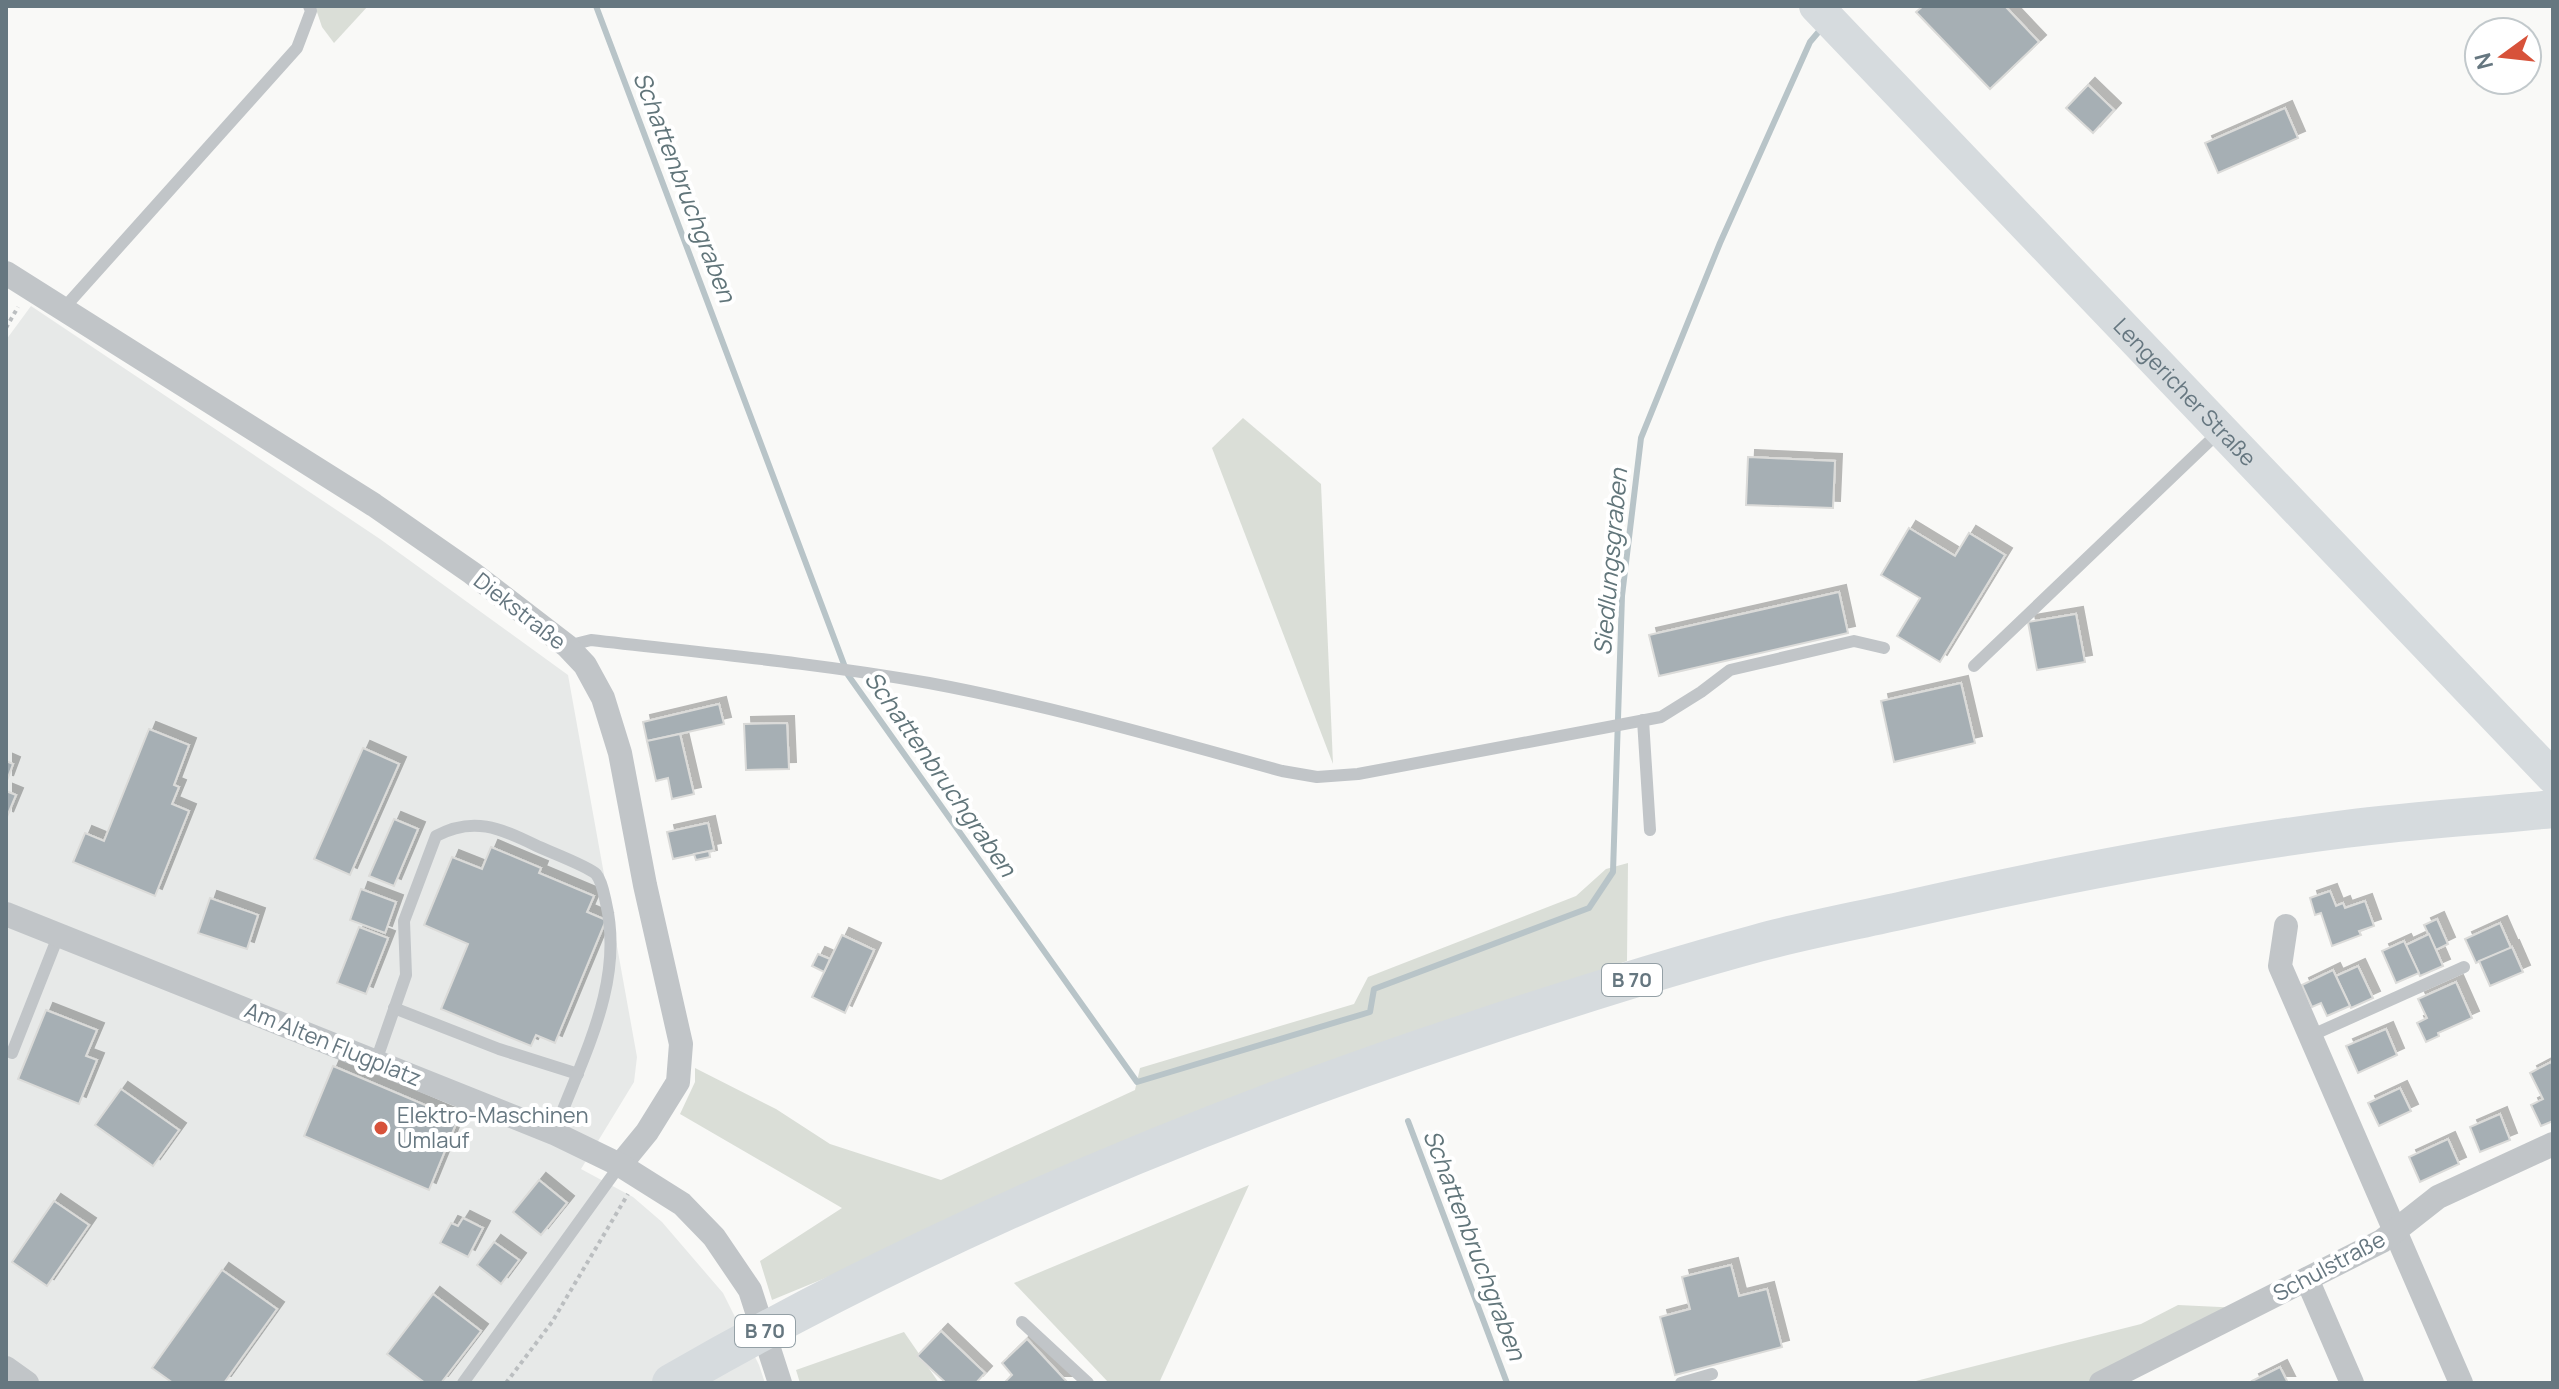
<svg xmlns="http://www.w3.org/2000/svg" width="2559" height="1389" viewBox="0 0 2559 1389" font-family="Manrope,sans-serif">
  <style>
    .built { fill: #e7e9e8 }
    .green { fill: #daded7 }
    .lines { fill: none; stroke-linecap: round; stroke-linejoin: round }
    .stream { stroke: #b8c4c8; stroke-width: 6 }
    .building { fill: #a6afb4; stroke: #dbdbd9; stroke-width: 2; filter: url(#shadow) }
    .path { stroke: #bbbec0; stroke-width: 4; stroke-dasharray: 4 4; stroke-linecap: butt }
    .lane { stroke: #c1c5c8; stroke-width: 12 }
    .street { stroke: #c1c5c8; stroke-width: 24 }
    .secondary { stroke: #d6dbde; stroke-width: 34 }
    .primary { stroke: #d6dbde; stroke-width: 38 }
    .poi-dot { fill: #d7523a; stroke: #fff; stroke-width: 3 }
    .labels { text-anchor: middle; stroke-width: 8; stroke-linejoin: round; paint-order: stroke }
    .shield { fill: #fff; stroke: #94a0a6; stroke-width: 2 }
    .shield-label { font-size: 20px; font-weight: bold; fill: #667780 }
    .street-label { font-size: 22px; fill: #667780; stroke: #fff }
    .poi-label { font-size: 22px; fill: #667780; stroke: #fff; text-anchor: start }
    .water-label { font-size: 24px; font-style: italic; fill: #61757a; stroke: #fff }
  </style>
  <defs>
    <filter id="shadow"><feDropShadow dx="7" dy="-7" stdDeviation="0" flood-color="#0004"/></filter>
  </defs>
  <rect width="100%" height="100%" fill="#f9f9f7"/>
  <path class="built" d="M31 306 380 539 568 675 637 1057 634 1082 581 1169 633 1197 662 1222 723 1293 759 1365 765 1383H6V340Z"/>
  <g class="green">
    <path d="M315 6H368L334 43 322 27Z"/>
    <path d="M1243 418 1321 484 1333 764 1212 448Z"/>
    <path d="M1628 863 1627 961 1405 1039 772 1300 760 1261 842 1208 680 1114 695 1082V1068L776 1109 830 1144 941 1180 1135 1090 1140 1068 1354 1004 1368 977 1576 896 1606 869Z"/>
    <path d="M1249 1185 1159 1383H1109L1014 1283Z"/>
    <path d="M2178 1305 2241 1308 2087 1383H1908L2141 1324Z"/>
    <path d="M904 1332 939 1383H800L796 1370Z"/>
  </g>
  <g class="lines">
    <g class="stream">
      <path d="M596 6 848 675 1137 1082 1370 1012 1374 989 1589 908 1613 872 1622 596 1641 438 1720 243 1810 42 1821 29"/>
      <path d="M1408 1121 1507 1383"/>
    </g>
  </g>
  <g class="building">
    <path d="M1923 6H2005L2039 42 1990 89 1916 12Z"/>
    <path d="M2088 85 2114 110 2093 133 2066 108Z"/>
    <path d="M2285 108 2298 138 2218 173 2205 143Z"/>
    <path d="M1748 457 1835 461 1833 508 1746 505Z"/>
    <path d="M1909 528 1955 556 1969 533 2005 555 1940 662 1897 636 1920 598 1881 575Z"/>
    <path d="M1839 592 1848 633 1659 676 1649 635Z"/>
    <path d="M2076 614 2085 662 2037 670 2028 622Z"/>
    <path d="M1961 683 1975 743 1894 762 1881 701Z"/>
    <path d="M719 704 724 724 647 741 643 722Z"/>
    <path d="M787 723 789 769 746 770 744 724Z"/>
    <path d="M149 729 189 745 174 785 179 787 172 804 189 811 155 896 73 862 85 833 104 841Z"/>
    <path d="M680 734 694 794 672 799 668 778 656 781 647 741Z"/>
    <path d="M363 748 399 764 350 875 314 859Z"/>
    <path d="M6 761 13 764 6 783Z"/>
    <path d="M6 791 16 795 6 819Z"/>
    <path d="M394 819 418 829 394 886 369 876Z"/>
    <path d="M708 823 714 850 673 859 667 832Z"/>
    <path d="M491 847 541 868 539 873 594 896 587 912 606 920 555 1043 536 1035 531 1046 441 1009 468 944 424 925 452 857 482 869Z"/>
    <path d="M709 851 710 857 696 860 694 854Z"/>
    <path d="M361 889 396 902 385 933 350 920Z"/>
    <path d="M2330 891 2336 906 2343 903 2345 908 2365 901 2374 926 2359 931 2361 935 2332 946 2321 913 2315 915 2310 898Z"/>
    <path d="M210 898 258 915 247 949 198 933Z"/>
    <path d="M2437 919 2448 944 2436 950 2424 925Z"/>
    <path d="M2500 923 2511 948 2476 963 2465 939Z"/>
    <path d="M359 927 388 938 366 994 337 983Z"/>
    <path d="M2429 934 2443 966 2420 976 2406 945Z"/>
    <path d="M842 935 874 950 845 1013 812 997Z"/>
    <path d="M2404 941 2419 973 2396 983 2382 951Z"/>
    <path d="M2512 947 2523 972 2490 986 2479 961Z"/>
    <path d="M818 954 830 959 824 972 812 966Z"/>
    <path d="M2358 966 2373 998 2351 1008 2336 976Z"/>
    <path d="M2333 970 2350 1006 2327 1016 2321 1003 2312 1007 2302 985Z"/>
    <path d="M2456 982 2472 1018 2438 1033 2439 1036 2426 1042 2417 1023 2427 1018 2418 999Z"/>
    <path d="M46 1010 97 1030 86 1056 97 1060 79 1104 18 1079Z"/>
    <path d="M2386 1029 2397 1055 2358 1073 2346 1046Z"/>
    <path d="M2551 1062 2553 1067V1121L2541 1126 2531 1105 2543 1099 2530 1073Z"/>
    <path d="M333 1066 458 1119 429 1190 304 1136Z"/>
    <path d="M2400 1088 2411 1111 2379 1126 2368 1103Z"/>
    <path d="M121 1089 179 1130 153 1166 95 1125Z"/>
    <path d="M2500 1114 2510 1140 2480 1152 2470 1127Z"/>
    <path d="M2448 1139 2459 1164 2420 1182 2409 1157Z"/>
    <path d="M539 1180 567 1203 541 1235 513 1212Z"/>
    <path d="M54 1201 89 1225 47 1286 12 1262Z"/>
    <path d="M463 1218 483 1228 468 1257 440 1243 451 1223 458 1226Z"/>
    <path d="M494 1242 519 1260 501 1284 477 1265Z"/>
    <path d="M1731 1265 1739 1296 1767 1289 1782 1347 1675 1375 1660 1317 1690 1309 1682 1277Z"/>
    <path d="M222 1270 277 1309 224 1383H173L152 1368Z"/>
    <path d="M433 1294 481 1331 441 1383H425L387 1354Z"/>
    <path d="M941 1331 985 1373 976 1383H946L917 1356Z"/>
    <path d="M1027 1339 1068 1383H1004L1012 1375 1002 1363Z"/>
    <path d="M2280 1367 2288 1383H2253L2252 1381Z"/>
  </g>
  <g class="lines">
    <g class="path">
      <path d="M6 328 18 307"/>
      <path d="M506 1383 552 1322 628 1194"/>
    </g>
    <g class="lane">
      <path d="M64 308 297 48 311 11 309 6"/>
      <path d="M567 646 591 640C704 653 817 663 929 683 1048 705 1165 739 1282 771L1317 777 1358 774 1661 717 1701 692 1730 670 1854 641 1884 648"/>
      <path d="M1974 666 2219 432"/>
      <path d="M1643 720 1650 830"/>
      <path d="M394 1008 499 1049 578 1074"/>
      <path d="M2310 1036 2464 967"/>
      <path d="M12 1053 59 934"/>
      <path d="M376 1061 406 975 404 921 436 836C473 816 500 828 535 845 547 851 588 866 596 874 602 881 604 894 606 903 625 984 581 1059 554 1133"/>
      <path d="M1022 1322 1088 1383"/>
      <path d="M463 1383 620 1165"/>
      <path d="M1681 1383 1712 1374"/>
    </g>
    <g class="street">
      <path d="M6 273 374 505 472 573 567 646 585 665 603 698 620 753 645 885 681 1044 678 1082 647 1132 620 1165"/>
      <path d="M6 914 554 1133 620 1165 682 1204 714 1237 750 1290 780 1383"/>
      <path d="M2286 926 2280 966 2461 1383"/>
      <path d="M2307 1279 2352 1383"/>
      <path d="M6 1368 27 1383"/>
      <path d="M2101 1383 2382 1241 2438 1197 2553 1144"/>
    </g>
    <path class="secondary" id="s1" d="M1816 6 2553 777"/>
    <path class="primary" d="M671 1383C922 1238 1189 1125 1463 1034 1561 1001 1659 970 1758 943 1806 930 1855 921 1904 910 2049 877 2197 848 2345 829 2414 820 2484 816 2553 809"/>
  </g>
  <circle class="poi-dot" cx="381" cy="1128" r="8"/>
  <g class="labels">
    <g class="shield">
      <rect x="1602" y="964" width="60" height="32" rx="6"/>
      <rect x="735" y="1315" width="60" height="32" rx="6"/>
    </g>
    <g class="shield-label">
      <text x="1632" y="987">B 70</text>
      <text x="765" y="1338">B 70</text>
    </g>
    <g class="street-label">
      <text dy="8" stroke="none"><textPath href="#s1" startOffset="534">Lengericher Straße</textPath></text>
      <text transform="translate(520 611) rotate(38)" y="8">Diekstraße</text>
      <text transform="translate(333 1044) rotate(22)" y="8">Am Alten Flugplatz</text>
      <text transform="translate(2329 1266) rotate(-28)" y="8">Schulstraße</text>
    </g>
    <g class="poi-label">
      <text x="397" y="1123">Elektro-Maschinen<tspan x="397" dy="25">Umlauf</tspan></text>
    </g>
    <g class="water-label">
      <text transform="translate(684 187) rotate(69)" y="8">Schattenbruchgraben</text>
      <text transform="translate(1611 562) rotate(-85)" y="8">Siedlungsgraben</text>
      <text transform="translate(940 774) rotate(55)" y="8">Schattenbruchgraben</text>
      <text transform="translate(1474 1245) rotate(69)" y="8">Schattenbruchgraben</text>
    </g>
  </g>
  <rect width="2559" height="1389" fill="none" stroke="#667780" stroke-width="16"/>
  <g transform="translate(2503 56) rotate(255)"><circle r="38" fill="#ffffff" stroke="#c2c9cc" stroke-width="2"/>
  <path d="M0-6L14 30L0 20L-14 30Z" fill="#d7523a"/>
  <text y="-12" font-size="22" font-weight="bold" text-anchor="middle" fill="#667780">N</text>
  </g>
</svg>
